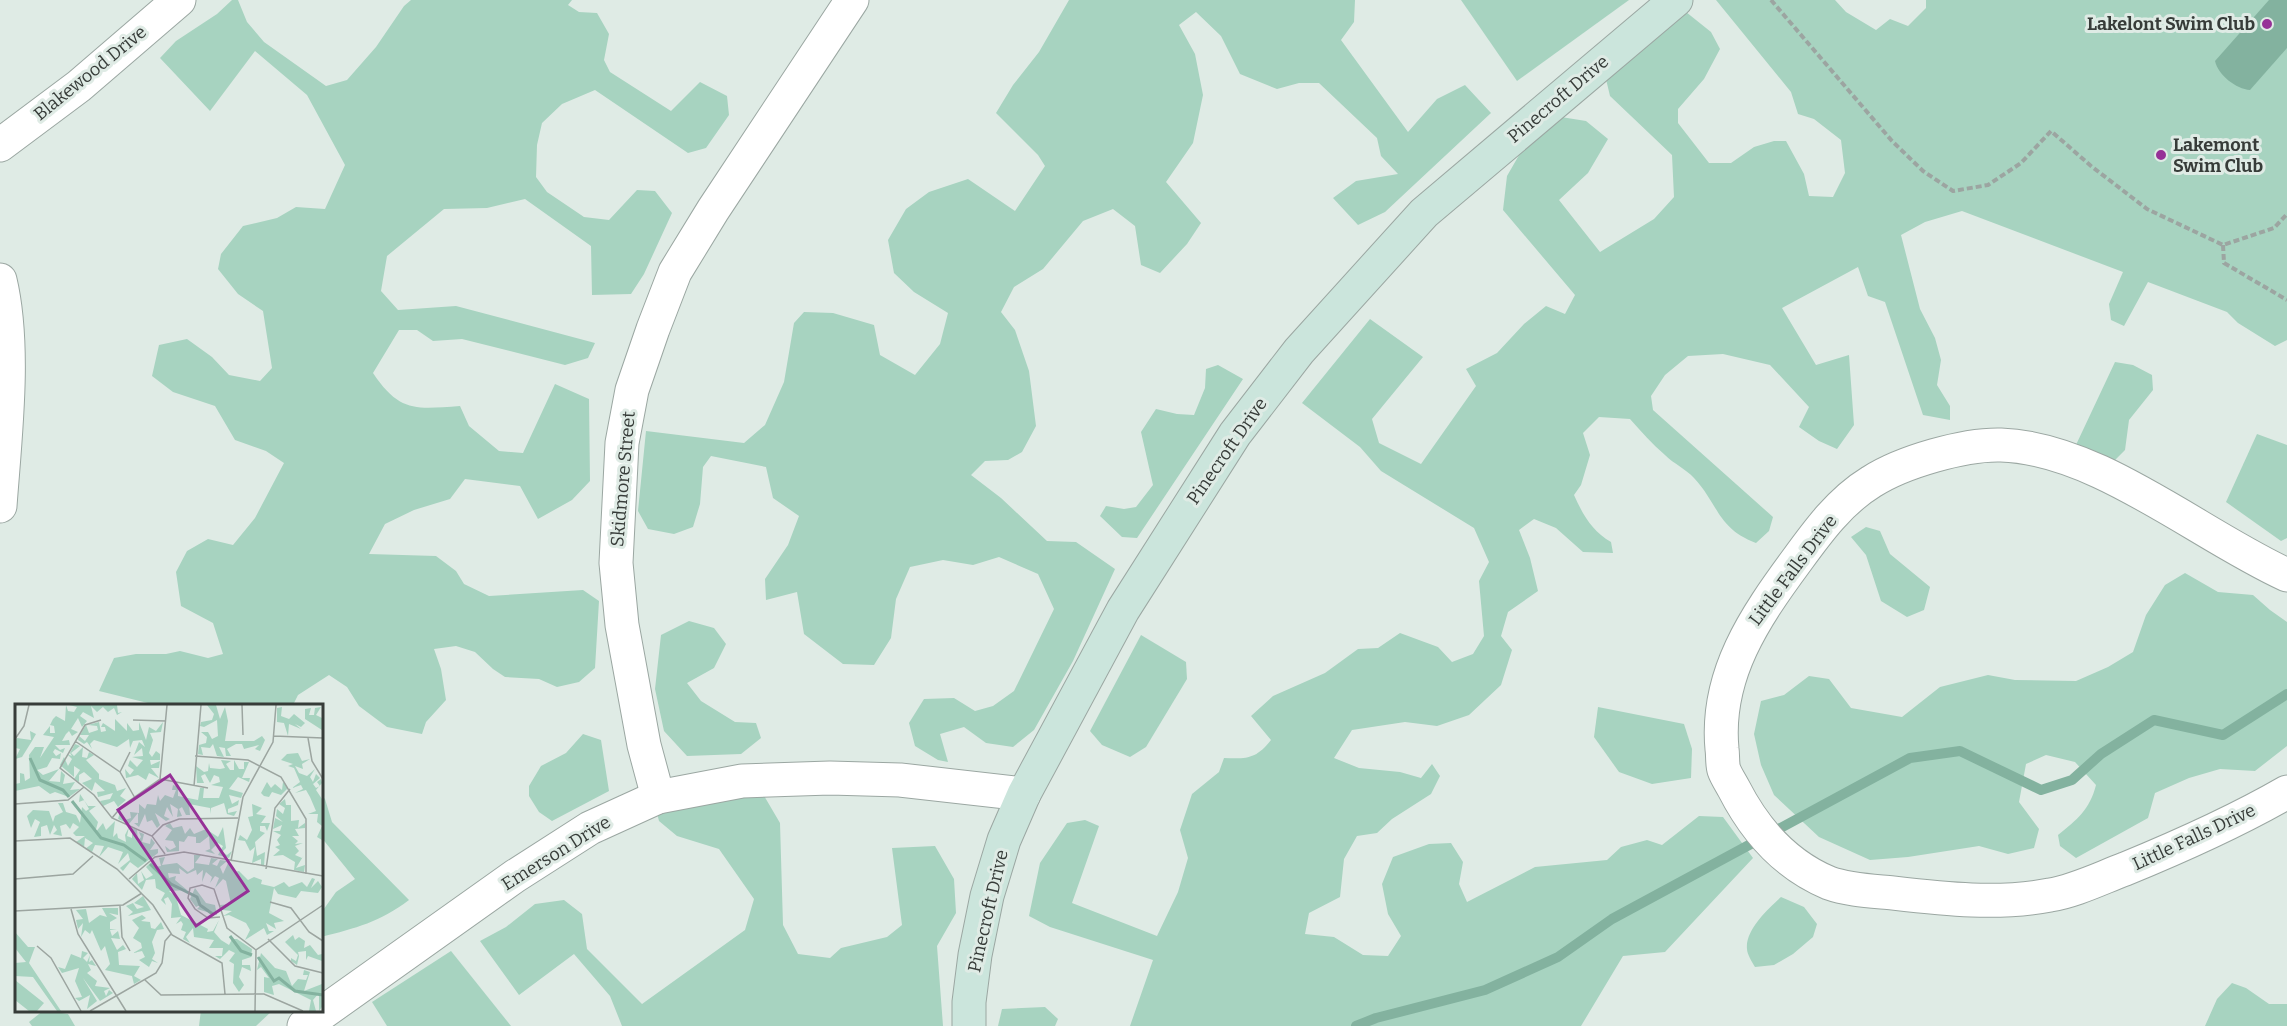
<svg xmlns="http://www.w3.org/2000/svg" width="2287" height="1026" viewBox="0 0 2287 1026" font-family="Bitter,serif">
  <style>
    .green { fill: #a7d3c0 }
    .water { fill: #83b29f }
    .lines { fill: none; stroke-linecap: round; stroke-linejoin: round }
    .stream { stroke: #83b29f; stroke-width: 10 }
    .street-casing { stroke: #9ba7a2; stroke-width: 35 }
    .secondary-casing { stroke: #9ba7a2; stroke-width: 35 }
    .path { stroke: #9ca5a1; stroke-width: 4; stroke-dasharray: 6 3; stroke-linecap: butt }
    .street { stroke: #fff; stroke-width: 33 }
    .secondary { stroke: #cbe5dc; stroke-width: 33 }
    .poi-dot { fill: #963197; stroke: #dfebe5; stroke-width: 2 }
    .labels { text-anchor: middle; stroke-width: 6; stroke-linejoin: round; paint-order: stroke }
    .poi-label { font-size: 18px; font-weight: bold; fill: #373c39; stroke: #dfebe5; text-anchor: end }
    .street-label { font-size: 18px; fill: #373c39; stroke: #dfebe5 }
    .inset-river { fill: none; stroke: #83b29f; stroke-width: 3 }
    .inset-road { fill: none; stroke: #9ca5a0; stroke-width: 1.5 }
    .view { fill: #963197; fill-opacity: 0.15; stroke: #963197; stroke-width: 3 }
    .inset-edge { fill: none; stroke: #373c39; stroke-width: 3 }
  </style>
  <rect width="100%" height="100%" fill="#dfebe5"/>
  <g class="green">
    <path d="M232 0H238L247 22 264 42 326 86 347 80 376 47 404 6 411 0H572L568 5 579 12 597 13 609 34 604 60 610 72 671 111 700 82 727 96 729 115 706 148 688 153 595 90 562 104 542 123 537 145 536 177 547 192 584 217 609 220 637 190 655 191 672 213 644 274 631 294 592 295 591 246 525 199 487 208 444 209 387 256 381 291 398 310 456 306 595 343 588 358 565 365 462 339 433 341 417 330H399L373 373C400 413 416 409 460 406L469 426 499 451 523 453 555 384 589 399 590 481 572 500 538 519 520 486 465 479 450 499 414 510 385 524 369 554 436 556 456 571 464 584 489 596 583 590 599 601 595 668 579 682 557 687 539 679 505 677 493 669 475 652 456 646 434 649 441 669 446 700 426 722 422 734 387 727 359 706 347 687 329 675 298 695 293 705H156L99 691 114 658 136 654H166L180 651 208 658 223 654 213 623 181 606 176 572 187 551 208 539 233 545 255 518 284 463 266 451 235 440 215 406 173 392 152 376 159 345 187 339 212 357 229 375 260 381 272 368 263 311 238 294 218 269 221 254 243 226 277 218 296 207 325 209 345 165 307 95 255 51 210 111 160 58 176 41 217 14Z"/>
    <path d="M1069 0H1355L1354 22 1341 40 1408 132 1437 99 1465 85 1491 113 1385 212 1358 225 1333 198 1356 181 1398 174 1381 156 1377 138 1319 83H1299L1277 89 1240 74 1221 36 1196 12 1179 25 1195 54 1203 95 1193 143 1166 182 1201 223 1187 244 1160 273 1141 265 1135 226 1113 209 1083 221 1043 269 1014 287 1001 312 1015 330 1029 371 1036 426 1022 452 1008 460 985 461 971 475 1001 498 1047 541 1076 542 1115 569 1073 661 1034 730 1013 747 986 743 964 727 940 734 948 762 938 760 915 746 909 723 924 699 954 698 975 711 993 706 1014 691 1054 609 1038 574 999 557 973 565 943 560 910 567 896 599 891 638 874 665 843 664 804 634 797 592 766 600 765 579 788 545 799 516 773 498 766 467 711 456 703 467 700 504 693 527 674 534 648 529 638 511 646 431 744 443 765 425 784 382 794 323 804 312 833 313 874 325 880 355 915 375 940 344 948 313 914 292 894 273 888 240 906 209 929 192 968 179 1015 211 1045 166 1038 155 996 113 1013 85 1039 52Z"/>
    <path d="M1461 0H1629L1517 81Z"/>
    <path d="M1716 0H1835L1846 12 1876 30 1890 19 1908 26 1926 8V0H2287V340L2275 346 2238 323 2227 312 2148 282 2124 326 2111 320 2109 304 2123 272 1962 211 1925 222 1901 235 1920 309 1935 338 1941 360 1937 385 1950 406V420L1923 415 1885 302 1868 296 1858 267 1782 308 1816 365 1849 355 1854 425 1837 449 1819 441 1799 427 1809 407 1770 365 1723 354 1688 356 1665 375 1651 396 1653 410 1773 517 1769 531 1756 543C1717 528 1719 505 1694 478 1686 469 1674 464 1665 455 1652 444 1641 431 1630 419L1599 417 1583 433 1590 455 1581 485 1574 495C1583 515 1592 531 1611 542L1613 553 1583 552 1556 528 1534 519 1519 530 1530 558 1538 591 1508 612 1501 636 1512 650 1501 685 1469 715 1437 726 1405 722 1352 730 1334 758 1359 768 1400 772 1421 778 1432 764 1440 776 1431 794 1392 819 1377 833 1357 836 1344 859 1340 897 1309 913 1305 934 1334 937 1363 955 1388 956 1401 936 1388 914 1382 884 1393 857 1429 844 1451 843 1463 862 1459 884 1467 902 1535 867 1607 860 1621 847 1647 840 1662 845 1699 816 1723 817 1753 858 1665 952 1623 956 1581 1026H1130L1153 960 1050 927 1029 916 1040 863 1067 823 1085 820 1099 826 1072 903 1157 936 1178 892 1188 858 1180 830 1192 794 1219 772 1224 758C1247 759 1256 759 1271 740L1251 716 1273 696 1325 673 1358 649 1378 648 1400 633 1438 647 1452 662 1473 654 1484 636 1479 581 1489 562 1474 528 1381 471 1360 447 1302 403 1370 319 1423 357 1372 419 1379 443 1421 464 1476 386 1466 369 1497 353 1524 324 1546 306 1565 314 1575 295 1503 210 1507 176 1526 143 1561 117 1586 121 1608 139 1588 173 1559 200 1600 252 1654 219 1674 197 1672 155 1610 96 1605 75 1686 12 1711 32 1720 49 1704 79 1678 109V123L1709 163H1731L1754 147 1774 141H1786L1804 174 1809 196 1833 197 1845 173 1841 140 1814 119 1798 114 1791 92Z"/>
    <path d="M2115 362 2133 365 2152 375 2153 390 2129 420 2125 450 2111 464 2075 447Z"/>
    <path d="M1218 365 1243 379 1137 538 1122 537 1100 516 1106 506 1124 509 1136 507 1153 485 1141 432 1156 409 1177 414 1194 415 1205 388 1206 369Z"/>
    <path d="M2257 434 2287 445V538L2281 541 2226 502Z"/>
    <path d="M1866 527 1880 531 1890 554 1930 587 1924 610 1907 617 1881 601 1866 555 1851 537Z"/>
    <path d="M2185 573 2218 592 2253 595 2270 610 2287 622V746L2255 771 2220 769 2189 778 2155 793 2148 818 2076 858 2060 846 2058 835C2077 820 2090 809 2096 785L2075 762 2046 755 2026 764 2019 802 2039 829 2034 848 2008 854 1979 846 1908 857 1870 860 1819 837 1774 795 1761 765 1754 734 1761 701 1784 695 1809 676 1829 679 1851 708 1902 717 1940 687 1988 675 2015 680 2076 681 2108 667 2133 652 2146 615 2165 585Z"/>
    <path d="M689 621 714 628 726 644 714 668 687 683 701 701 735 722 756 723 761 738 741 754 687 756 664 731 655 689 661 635Z"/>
    <path d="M1141 635 1186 662 1187 679 1146 747 1130 757 1102 745 1090 731Z"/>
    <path d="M1598 707 1684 724 1692 749 1691 778 1652 784 1619 772 1594 737Z"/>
    <path d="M583 734 601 740 609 791 552 821 539 812 529 796V786L541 766 566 753Z"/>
    <path d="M763 794 780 823 783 925 798 954 830 958 841 948 887 937 902 925 892 848 935 846 954 879 956 913 937 946 943 1026H622L610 996 574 954 519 995 480 941 506 927 535 904 564 900 582 914 587 949 642 1004 745 930 754 899 719 849 677 836 659 821 657 813Z"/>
    <path d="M321 795 325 799 332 822 409 900C380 922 356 928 321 937V913L336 892 355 879 321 837Z"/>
    <path d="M1781 897 1804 907 1817 924 1813 937 1793 954 1774 965 1755 967C1752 962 1747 954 1747 949 1745 930 1768 909 1781 897Z"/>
    <path d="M451 951 511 1026H387L372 1002Z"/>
    <path d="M2232 983 2246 988 2269 1004H2287V1026H2205L2217 999Z"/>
    <path d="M1045 1007 1058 1019 1055 1026H998L1002 1009Z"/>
    <path d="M44 1010 68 1014 75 1026H32L29 1022Z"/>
    <path d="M201 1010H273L256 1026H199Z"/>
  </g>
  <path class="water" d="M2269 0H2287V48L2250 90C2236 89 2218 75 2215 61Z"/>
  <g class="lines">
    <path class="stream" d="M1356 1026 1376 1018 1485 990 1558 957 1612 919 1910 758 1960 751 2041 790 2072 780 2101 754 2154 720 2223 735 2287 694"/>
    <g class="street-casing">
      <g id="street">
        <path d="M0 145 79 86 179 0"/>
        <path d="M0 280C16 347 5 437 0 506"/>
        <path d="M2287 575C2199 535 2098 448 2001 445 1964 444 1902 462 1871 482 1840 501 1818 531 1797 560 1755 617 1715 675 1722 749 1723 755 1722 764 1724 770 1726 776 1731 783 1734 789 1755 830 1786 865 1829 883 1848 890 1873 891 1893 893 1945 899 1998 905 2050 895 2075 891 2101 878 2125 869 2181 846 2235 822 2287 792"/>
        <path d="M658 797 644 745 622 625 616 563 622 443 632 390 653 329 675 272 713 210 852 0"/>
        <path d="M304 1026 515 876 590 828 658 797 742 781 830 778 900 780 1024 794"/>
      </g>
    </g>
    <g class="secondary-casing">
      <path id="secondary" d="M969 1026V1002L975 955 987 896 1004 840 1024 794 1123 610 1235 434 1299 351 1424 213 1676 0"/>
    </g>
    <g class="path">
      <path d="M1771 0 1892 141 1923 171 1953 191 1988 185 2021 163 2051 131 2091 166 2147 209 2223 245 2274 228 2287 214"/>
      <path d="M2223 245 2224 263 2287 300"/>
    </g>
    <use href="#street" class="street"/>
    <use href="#secondary" class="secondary"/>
  </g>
  <g class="poi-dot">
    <circle cx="2267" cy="24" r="6"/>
    <circle cx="2161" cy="155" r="6"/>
  </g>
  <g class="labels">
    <g class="poi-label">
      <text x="2255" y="30">Lakelont Swim Club</text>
      <text x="2173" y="151" text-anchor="start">Lakemont<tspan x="2173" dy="21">Swim Club</tspan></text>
    </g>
    <g class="street-label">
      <text transform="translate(90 73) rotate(-39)" y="6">Blakewood Drive</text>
      <text transform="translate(1558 99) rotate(-40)" y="6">Pinecroft Drive</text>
      <text transform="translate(1227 451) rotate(-55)" y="6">Pinecroft Drive</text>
      <text transform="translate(623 479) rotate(-85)" y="6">Skidmore Street</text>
      <text transform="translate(1793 570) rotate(-53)" y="6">Little Falls Drive</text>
      <text transform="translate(2194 837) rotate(-25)" y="6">Little Falls Drive</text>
      <text transform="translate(556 853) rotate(-32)" y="6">Emerson Drive</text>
      <text transform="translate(988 911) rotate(-77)" y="6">Pinecroft Drive</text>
    </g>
  </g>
  <g transform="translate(15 704)">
    <rect width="308" height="308" fill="#dfebe5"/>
    <path d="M51 1 53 7 59 8 62 3 54 1H102L103 9 107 8 102 11 99 4 93 8 88 3 82 8 76 2 79 14 68 8 65 12 72 17 67 23 63 14 56 25 63 28 57 32 54 27 51 30 47 37 54 36 55 41H40L45 46 50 44 48 49 40 45 38 48 41 52 46 49 45 55 37 54 32 63 22 66 28 71 44 65 34 77 45 78 46 67 50 71 48 80 60 78 55 86 65 85 54 93 40 88 35 90 24 82 0 87V80L5 79V69L9 70 10 77 15 74 14 51 20 43H29L25 54 39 33 28 31 35 22V29H40L39 22 35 21 38 15 41 12 50 17ZM192 1H201L205 15 210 3 213 17 210 37H239L247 32 250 36 245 47 240 45 244 41 229 45 227 40H221L212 45 216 52H211L210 44 204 43 209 53 202 52 198 40 195 44 186 43 188 51 183 50 184 41 191 39 192 33 186 28H193L197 35 203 32 202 16 189 23 185 22 186 18 197 16 199 10ZM267 3 266 12 274 15 279 10 290 19 286 23 280 20 286 25 274 20 273 32 269 19 262 18V4ZM306 3 301 11 307 14V26L290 15V5L296 4 294 11H299L300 4ZM100 15 112 27V19L118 27 124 26V18L131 36 134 23 141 27 148 18 146 28 135 29 138 36 134 49 137 53 141 47 145 50V56H135L136 61 145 57 144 64H136L144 74 134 69 131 76 123 71 111 74 110 65 115 71 119 66 113 62 115 56 122 63 128 56 117 53 128 52 127 44 119 51 124 38 130 43 127 36 118 37 115 44 114 35 102 43 79 36 75 40 77 45 72 38 69 40 63 36 64 32 70 37 74 31H65L71 21 74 29 83 26 82 22 73 21 84 18 86 28 91 27 90 23H86L88 19 100 27ZM15 27 21 30 17 37 7 53 0 55 5 45 0 44V37L2 34 16 36ZM60 40 65 42 56 49 59 52 68 43 67 53 72 54 74 48 79 51 71 56 84 70V75L100 81 102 87 111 84 105 92 111 96 103 103 99 97 88 102 85 97 95 95 98 89 83 93 82 88 90 87 80 78 77 87 67 79 77 75 69 68 64 71V78L59 75 65 66 59 62V73L45 61 49 53 53 62 57 55 52 50 57 52 55 49ZM283 49 287 57 295 55 287 60 288 65 280 62 284 69 292 72 300 65 295 73 298 78 301 70 305 74 298 80 301 84 305 82 302 78 306 75 307 79 301 86 307 95V136L302 133 307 122 302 118 303 110H293L301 107 295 93 291 86 280 89 288 85 286 81 277 84 285 78 279 64 273 62 278 60 266 56 272 50ZM206 56 216 57 211 60 215 66H219V56L224 65H229V58H234L227 74H235L234 78 223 73 214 85 228 89 226 94 214 91 217 100 224 96 223 101 213 105V109L222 107 219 112 212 110 209 99 196 104V110L195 104 174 100 175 111H171L167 103 164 105 167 112 162 113 163 105 155 100 158 113 152 103 149 112 155 115 151 117 140 109 145 121 142 124 137 116 132 118 130 110 124 123 119 119H123V109L114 120 103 115 105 108 110 116 116 114 115 108 124 109V100L130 105 132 100 141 101 143 91 145 97 150 91 158 94 161 86H157L158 81 163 83V92L183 96 185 84H189L188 94H204L208 83 196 81 205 78 204 73 199 71 195 79 190 70 186 72 189 79H182L181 62 189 68 193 67 194 59 195 64 205 65 210 64ZM252 78 256 84 260 80 267 86 268 78 273 84 266 91 257 88 254 93 249 92 246 89ZM65 90 73 102H81L74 107 83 118 80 129 88 119 91 126 100 117 98 133 102 129 103 134 111 138 110 131 114 123 112 132 117 134V124L122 126 123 137 126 133 124 128 129 130 127 138 135 140 136 134 140 139 135 146 143 145V149L123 164 115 158 108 167 105 164 115 156 113 149 103 160 108 148 93 143 84 153 89 142 80 141 77 148 70 145 78 139 70 134 69 144 61 138 70 132H61L58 129 64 123 58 119 55 125 51 120 45 122 47 132 38 130 42 126 39 121 35 131 32 121 26 123V132L19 133 25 118 20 115 16 124 12 112 18 106 34 107 38 118 40 112 48 108 43 99H48L51 108 61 111 65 119 67 103 71 107 74 105 69 96 64 98ZM270 95 271 101H276V117L284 116 283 124 290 119V124L280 125 284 132H277L283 137 280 140 288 139 280 142 284 147 280 151 287 154 289 151 281 164 290 161 289 168 279 166 280 158 268 151 258 152 265 146 260 143 265 141 262 136 266 131 258 127H265L267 121 258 125 260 114 268 118 261 112 262 105 268 110 270 104 264 100ZM237 100 247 104 241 110 251 112 246 119H255L252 127 250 122H245V127L250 129 240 138 242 152 250 148 249 162 246 161V155L237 159 240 143 235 147 230 137 223 136 225 131 232 136 237 126 233 113 238 112ZM155 119 158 124 167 122 170 130 175 124 179 130 191 125 203 133 208 123 211 144 207 148 212 151 217 147 214 154 203 151 208 142 203 139 196 146 200 150 190 147 195 145 194 132 185 139H181V133L173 132 169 138 164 137V147L152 148 150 142 155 146 161 143 158 137 150 136 157 126 150 122ZM179 151H186L180 159 194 161 196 154 203 155 197 160 202 162 205 156 212 157 205 163 208 170 214 157 219 168 224 167 233 176 239 173 247 176 246 180 259 183 269 178 274 183 287 178 292 183 297 174 300 175 296 184 303 177 307 183 303 189 286 187 281 194 263 190 259 184 254 209 269 217 259 219 261 225 251 219 254 227H259L252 231 249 224 230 236 235 226 231 219 214 211 208 212 217 207 207 206 205 201 216 200 211 177 208 175 200 184 204 174 200 172 195 179 197 173 191 168 187 178 188 166 182 171 181 166 172 170 164 164 165 170 153 169 154 174 161 172 160 176 172 186 154 187 161 193 166 211 193 225 192 228 198 227 204 216 199 228 206 236 214 241 217 235H222L237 245 236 253 227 256V261H235L236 267 227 263 224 273 229 281 224 288 218 279 219 260 214 257 220 249 214 246 205 255 200 252H207L208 244H194L199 236 179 233 178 224 171 233 175 239 168 235 171 228 166 226 168 220 166 217 161 220 166 213 156 214 157 200 153 193 149 195 151 201 146 196 150 189 141 184 140 175 131 176 127 186 117 175 122 169 123 180 129 176 126 167 131 175 138 171 131 163 138 156 140 163 146 162 144 154 150 153 147 161 162 159 173 168 179 164ZM180 184 191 199 200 201 202 211 182 205 187 200 181 203 175 195ZM128 192 136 206 113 212 118 208 111 202 118 199 122 205 129 203 119 199ZM87 204H103V211L94 209 102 214 95 218V225H102L95 226 97 232 103 227 105 235 96 234 102 246 108 241 111 245 103 248 104 261 125 262 119 272 126 276 119 280 117 272 90 266 95 260 90 242 86 247 77 226 75 230 70 226 66 233 68 219 63 225 61 216 68 215 61 206 71 205 74 219 85 211 92 213ZM127 211 131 214 126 217 135 218 136 224 140 225 146 218 149 225 142 226 137 238 140 249 137 255 143 259 137 257 134 263 124 256 130 253 127 247 118 249 127 244 126 239 118 234 124 224 117 216ZM0 228 13 243H20L14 259 46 307H42L18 273 0 272V259L11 258 0 244ZM278 231 280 236 284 233 290 237 289 244 295 241 303 251 307 250V257L293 252 291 256V247L283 248 284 252 282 261 276 257V254L281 257 283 251 270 238ZM67 247 73 249 68 254 72 258 75 251 74 258 77 256 81 262 73 260 76 266 72 269 82 277 80 282 95 284 89 287 91 292 94 286 98 289 85 297 68 274 82 297 72 305 75 291 64 297 60 294 67 293 60 277 64 264 47 269 43 263 50 265 56 250 66 254ZM246 249 260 264 271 267 277 282 283 275 291 276 293 271H288L289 266 295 268 289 287 307 280V303L304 307V289L298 296 301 307H294L296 296 264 280 257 282 259 291 249 288V273L254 274 246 263 242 266ZM0 276 29 299 22 307H14L0 296Z" fill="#a7d3c0"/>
    <path class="inset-river" d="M15 54 25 76 48 86 54 93M57 97 86 134 109 141 131 157M135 160 156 180 182 193 185 201 199 211M215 232 226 247 237 251M243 253 259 277 264 274 280 287 308 291"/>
    <path class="inset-road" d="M227 1 228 31M86 16 70 21 45 64 79 91 97 114 137 132 150 150M118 16 151 17M259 32 308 34M293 34 297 57 308 75M0 35 9 22 14 1M60 37 105 68 120 94M180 52 233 56 266 73 291 115V170M105 68 115 48M145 75 193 84M179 82 186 1M0 100 53 96 69 83M97 114 107 102 145 75 152 1M137 132 148 121 164 115 223 114M0 137 55 134 102 165 138 201 157 231 207 259 210 290M216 157 228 93 258 38 261 1M251 165 260 104 275 85M0 175 58 170 78 152M114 175 140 153 169 148 308 172M255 198 276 204 294 228 308 237M105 202 107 233 115 247M56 205 63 230 111 307M0 207 108 201 127 189M205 213 193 214 180 205 173 194 175 184 187 181 199 185 212 224 241 246M253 235 280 262 308 269M22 242 36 254 66 307M130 276 146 291 249 290 288 307M75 307 141 269 147 259 150 237 156 230M240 307 241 246 308 201"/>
    <path class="view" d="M155 71 233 187 181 222 103 106Z"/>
    <rect width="308" height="308" class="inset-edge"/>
  </g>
</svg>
